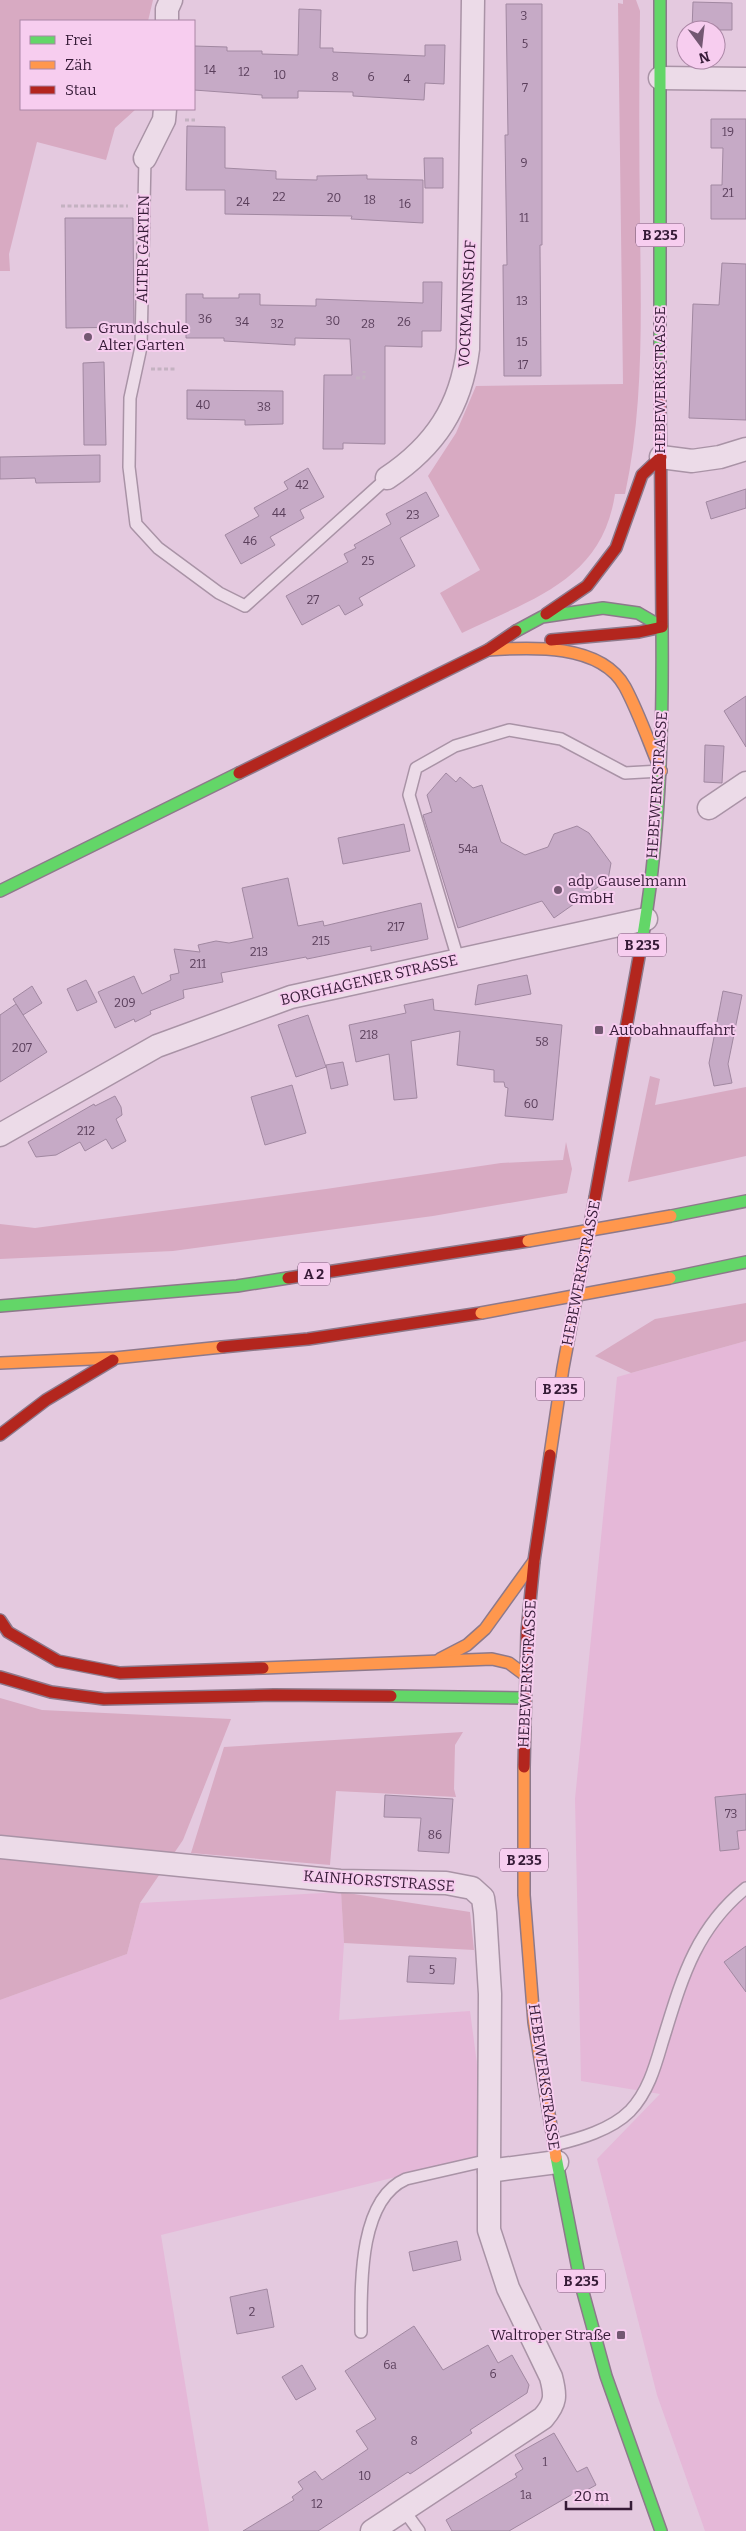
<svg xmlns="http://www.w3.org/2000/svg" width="746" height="2531" viewBox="0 0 746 2531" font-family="Bitter,serif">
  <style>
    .farmland { fill: #e5b8d8 }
    .green { fill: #d8aac2 }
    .building { fill: #c6aac6; stroke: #a188a1 }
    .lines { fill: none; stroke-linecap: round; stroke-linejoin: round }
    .lane-casing { stroke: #a993a6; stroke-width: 14 }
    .street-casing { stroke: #a993a6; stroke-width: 25 }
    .fast-casing { stroke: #8d798b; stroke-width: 14 }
    .slow-casing { stroke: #8d798b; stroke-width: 14 }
    .jam-casing { stroke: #8d798b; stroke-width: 14 }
    .path { stroke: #c4b2c1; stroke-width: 3; stroke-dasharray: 4 2.5; stroke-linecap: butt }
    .lane { stroke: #ecdbe8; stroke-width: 11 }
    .street { stroke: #ecdbe8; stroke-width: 22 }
    .fast { stroke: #63d668; stroke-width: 11 }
    .slow { stroke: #ff974d; stroke-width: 11 }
    .jam { stroke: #b3261e; stroke-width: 11 }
    .slow-bridge-casing { stroke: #8d798b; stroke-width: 14; stroke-linecap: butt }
    .slow-bridge { stroke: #ff974d; stroke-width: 11 }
    .poi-dot { fill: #735872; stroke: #f7cdef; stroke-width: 2 }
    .labels { text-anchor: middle; stroke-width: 4; stroke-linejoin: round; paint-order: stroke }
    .number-label { font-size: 12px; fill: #5a3f5b }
    .shield { fill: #f7cdef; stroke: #70506e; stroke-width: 1 }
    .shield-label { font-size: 14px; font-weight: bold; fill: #361b37 }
    .street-label { font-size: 15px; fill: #361b37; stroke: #f7cdef }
    .poi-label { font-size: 15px; fill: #361b37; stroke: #f7cdef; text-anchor: start }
  </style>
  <rect width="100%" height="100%" fill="#e4c9df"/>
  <g class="farmland">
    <path d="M746 1341V2531H705L657 2395 597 2159 660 2094 581 2081 575 1799 617 1377Z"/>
    <path d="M341 1892 344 1943 339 2020 470 2011 489 2154 161 2235 209 2531H0V2000L127 1954 140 1903Z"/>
  </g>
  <g class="green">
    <path d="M0 0H153L148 21H21V109H136L115 128 106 160 37 142 9 254 10 271H0Z"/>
    <path d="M623 0H636L640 11C639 82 639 153 640 223 641 313 644 406 625 494H615C602 581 531 599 462 633L440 593 480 570 428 476 456 433 476 386 623 384 618 3 623 4Z"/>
    <path d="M650 1076 660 1079 655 1105 746 1087V1156L628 1182Z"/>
    <path d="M566 1142 572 1169 567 1193 433 1216 173 1251 0 1259V1224L35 1228 326 1189 501 1163 563 1160Z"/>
    <path d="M746 1303V1341L631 1373 595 1356 655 1319Z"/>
    <path d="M0 1698 42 1710 231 1719 183 1840 140 1903 127 1954 0 2000Z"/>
    <path d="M463 1732 455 1745 454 1789 456 1797 336 1791 330 1865 191 1853 224 1747Z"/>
    <path d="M341 1892 470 1912 474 1950 344 1943Z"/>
  </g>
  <g class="building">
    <path d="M693 2 732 3V30H692Z"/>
    <path d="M506 4H542V245H540L541 376H504L503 265H507L505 135H508Z"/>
    <path d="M299 9 321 10 320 48H333V52L425 56V45H445L444 84 425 83 424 100 353 96V92L298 91V98H262V95L194 90V46L227 47V51H262V54L298 55Z"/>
    <path d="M711 119H746V219H711V185H722L723 148H711Z"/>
    <path d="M187 126 225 127V168L276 171V179L317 180V176L367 175V179L423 180V223L351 219 352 216 225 214V190H186Z"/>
    <path d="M424 158H443V188H425Z"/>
    <path d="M65 218H133L134 327 66 328Z"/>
    <path d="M722 263 746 264V420L689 418 693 304 719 305Z"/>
    <path d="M423 282H442L441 331H422V347L385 346V444L343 443V449H323L324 375H352L350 339 295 338V345L224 341V338H186V294H203V298H239V294H260V305L316 306V299L423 303Z"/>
    <path d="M104 362 106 445H84L83 363Z"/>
    <path d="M187 390 283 391V424L245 425V420L187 419Z"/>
    <path d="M100 455V482L36 483 35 478 0 479V457Z"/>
    <path d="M308 468 324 497 300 510 304 518 270 537 275 545 241 564 225 535 259 516 254 508 288 489 284 482Z"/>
    <path d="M746 489V508L711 519 706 502Z"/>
    <path d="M426 492 439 516 400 538 415 566 359 598 363 605 345 615 339 605 302 625 286 596 348 562 344 554 356 548 354 545 391 524 386 514Z"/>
    <path d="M746 696V747L724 711Z"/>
    <path d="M705 745 724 746 722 783 704 782Z"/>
    <path d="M446 773 456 782 460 777 473 788 482 785 501 842 525 855 548 847 554 834 577 826 589 833 611 863 608 880 554 918 542 901 458 928 423 815 432 812 427 795Z"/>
    <path d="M404 824 410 851 343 864 338 838Z"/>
    <path d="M288 878 298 926 323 921 324 926 421 903 428 939 371 951V946L307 959 306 957 221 973 223 982 183 990 184 998 150 1011 151 1014 135 1022 134 1019 115 1028 98 992 134 976 142 994 171 980 170 975 179 973 174 949 200 952 198 945 216 941 229 943 253 938 242 888Z"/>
    <path d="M527 975 531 994 475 1005 478 985Z"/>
    <path d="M86 980 97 1002 77 1011 67 989Z"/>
    <path d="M32 986 42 1003 23 1015 13 999Z"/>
    <path d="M723 991 742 995 728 1064 732 1083 714 1086 709 1063Z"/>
    <path d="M433 999 434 1010 562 1025 553 1120 505 1116 508 1088 505 1087 504 1082H494V1070L457 1065 460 1031 411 1041 417 1098 394 1100 389 1054 356 1062 349 1025 406 1013 404 1005Z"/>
    <path d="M16 1004 47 1052 0 1082V1015Z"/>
    <path d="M308 1015 326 1067 296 1077 278 1025Z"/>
    <path d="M343 1062 348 1085 331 1089 326 1065Z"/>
    <path d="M292 1085 306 1133 265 1145 251 1097Z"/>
    <path d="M115 1096 121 1107 122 1115 116 1119 126 1141 112 1149 106 1139 85 1151 80 1142 56 1155 36 1157 28 1142 94 1104 95 1106Z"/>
    <path d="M746 1794V1830L737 1831 739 1849 720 1851 715 1797Z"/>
    <path d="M385 1795 453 1799 449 1853 418 1851 421 1818 384 1817Z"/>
    <path d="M746 1946V1992L724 1962Z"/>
    <path d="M409 1956 456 1958 454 1984 407 1982Z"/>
    <path d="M457 2241 461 2260 413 2271 409 2252Z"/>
    <path d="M267 2289 274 2327 237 2334 230 2297Z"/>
    <path d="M414 2326 443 2370 488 2345 498 2363 512 2355 529 2385 527 2393 470 2430 472 2433 410 2474 408 2472 318 2531H243L294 2500 292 2497 303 2489 298 2482 315 2471 322 2480 368 2449 356 2431 376 2419 345 2371Z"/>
    <path d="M302 2365 316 2389 296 2400 282 2377Z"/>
    <path d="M554 2433 577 2472 587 2467 596 2485 578 2495 576 2492 509 2531H452L446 2520 517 2477 515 2474 523 2469 515 2455Z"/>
  </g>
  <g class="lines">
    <g class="lane-casing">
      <g id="lane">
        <path d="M145 158 141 347 130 398 129 467 136 524 158 548 219 593 245 606 387 478"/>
        <path d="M458 959 409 795 416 768 455 746 509 730 561 739 625 773 661 771"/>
        <path d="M554 2145C579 2139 611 2130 630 2111 648 2092 655 2067 662 2043 681 1982 694 1930 746 1888"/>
        <path d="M361 2332C361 2287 358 2200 406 2179L489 2160"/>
        <path d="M403 2509 419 2531"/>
      </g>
    </g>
    <g class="street-casing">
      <g id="street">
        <path d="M167 21V9L171 0"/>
        <path d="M660 78 746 79"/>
        <path d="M145 158 164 120 165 109"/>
        <path d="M661 457 692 461 720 457 746 449"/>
        <path d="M387 478C435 446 461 407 468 349L473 0"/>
        <path d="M709 808 746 783"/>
        <path d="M0 1135 157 1046 291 997 646 919"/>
        <path d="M0 1847 340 1881 446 1883 472 1888 483 1898 485 1913 490 1994 489 2171"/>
        <path d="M372 2531 543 2418C556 2403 556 2396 551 2377L508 2288 489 2230V2171L557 2162"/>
      </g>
    </g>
    <g class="fast-casing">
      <g id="fast">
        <path d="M660 0V400"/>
        <path d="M516 631 542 617 603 608 638 613 662 627"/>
        <path d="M0 891 239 773"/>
        <path d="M641 946C660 841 663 733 662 626"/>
        <path d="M671 1216 746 1201"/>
        <path d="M670 1278 746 1262"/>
        <path d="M0 1306 237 1286 288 1278"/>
        <path d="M391 1696 525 1698"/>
        <path d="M556 2157 581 2285 606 2376 661 2531"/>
      </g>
    </g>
    <g class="slow-casing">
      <g id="slow">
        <path d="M488 650C530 647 601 643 625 687 639 713 649 743 661 771"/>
        <path d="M0 1363 115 1358 222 1347"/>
        <path d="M550 1455 563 1368 595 1198"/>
        <path d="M440 1659 467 1645 485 1629 534 1561"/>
        <path d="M263 1668 492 1659 509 1663 525 1675"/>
        <path d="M524 1767V1895L534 2022 556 2157"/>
      </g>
    </g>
    <g class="jam-casing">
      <g id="jam">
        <path d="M660 400 662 626"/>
        <path d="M546 614 587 586 616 548 642 475 661 457"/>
        <path d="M551 640 639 632 662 627"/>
        <path d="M239 773 488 650 516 631"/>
        <path d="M595 1198 641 946"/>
        <path d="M288 1278 528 1241"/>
        <path d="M222 1347 308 1339 481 1313"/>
        <path d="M0 1435 46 1400 113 1360"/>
        <path d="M0 1620 8 1632 58 1661 120 1673 263 1668"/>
        <path d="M0 1677 51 1692 104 1699 274 1695 391 1696"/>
        <path d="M524 1767 527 1632 534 1561 550 1455"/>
      </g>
    </g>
    <g class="path">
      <path d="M185 120H195"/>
      <path d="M61 206H128"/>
      <path d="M151 369H176"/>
      <path d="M356 378H364V371"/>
    </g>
    <use href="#lane" class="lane"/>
    <use href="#street" class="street"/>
    <use href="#fast" class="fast"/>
    <use href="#slow" class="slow"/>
    <use href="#jam" class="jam"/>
    <g class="slow-bridge-casing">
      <g id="slow-bridge">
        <path d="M528 1241 671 1216"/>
        <path d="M481 1313 670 1278"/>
      </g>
    </g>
    <use href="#slow-bridge" class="slow-bridge"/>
  </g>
  <g class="poi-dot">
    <circle cx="88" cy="337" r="5"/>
    <circle cx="558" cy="890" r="5"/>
    <rect x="594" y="1025" width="10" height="10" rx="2.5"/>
    <rect x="616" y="2330" width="10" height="10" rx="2.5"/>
  </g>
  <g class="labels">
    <g class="number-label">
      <text x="524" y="20">3</text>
      <text x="525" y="48">5</text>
      <text x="210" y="74">14</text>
      <text x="244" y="76">12</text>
      <text x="280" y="79">10</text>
      <text x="335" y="81">8</text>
      <text x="371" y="81">6</text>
      <text x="407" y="83">4</text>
      <text x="525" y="92">7</text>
      <text x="728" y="136">19</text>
      <text x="524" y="167">9</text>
      <text x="728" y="197">21</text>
      <text x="279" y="201">22</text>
      <text x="334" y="202">20</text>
      <text x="370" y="204">18</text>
      <text x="243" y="206">24</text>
      <text x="405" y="208">16</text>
      <text x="524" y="222">11</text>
      <text x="522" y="305">13</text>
      <text x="205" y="323">36</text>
      <text x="333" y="325">30</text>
      <text x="242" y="326">34</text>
      <text x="404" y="326">26</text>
      <text x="277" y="328">32</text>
      <text x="368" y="328">28</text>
      <text x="522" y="346">15</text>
      <text x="523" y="369">17</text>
      <text x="203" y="409">40</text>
      <text x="264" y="411">38</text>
      <text x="302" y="489">42</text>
      <text x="279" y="517">44</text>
      <text x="413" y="519">23</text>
      <text x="250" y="545">46</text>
      <text x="368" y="565">25</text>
      <text x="313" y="604">27</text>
      <text x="468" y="853">54a</text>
      <text x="396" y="931">217</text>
      <text x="321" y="945">215</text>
      <text x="259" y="956">213</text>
      <text x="198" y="968">211</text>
      <text x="125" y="1007">209</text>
      <text x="369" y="1039">218</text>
      <text x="542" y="1046">58</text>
      <text x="22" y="1052">207</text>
      <text x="531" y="1108">60</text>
      <text x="86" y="1135">212</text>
      <text x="731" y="1818">73</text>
      <text x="435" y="1839">86</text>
      <text x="432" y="1974">5</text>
      <text x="252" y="2316">2</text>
      <text x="390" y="2369">6a</text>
      <text x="493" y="2378">6</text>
      <text x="414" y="2445">8</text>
      <text x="545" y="2466">1</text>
      <text x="365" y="2480">10</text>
      <text x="526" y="2499">1a</text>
      <text x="317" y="2508">12</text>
    </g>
    <g class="shield">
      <rect x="636" y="223.5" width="48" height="23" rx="4"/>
      <rect x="618" y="933.5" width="48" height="23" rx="4"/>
      <rect x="298" y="1262.5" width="32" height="23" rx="4"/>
      <rect x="536" y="1377.5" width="48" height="23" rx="4"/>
      <rect x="500" y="1848.5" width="48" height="23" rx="4"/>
      <rect x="557" y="2269.5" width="48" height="23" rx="4"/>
    </g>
    <g class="shield-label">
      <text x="660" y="240">B 235</text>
      <text x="642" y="950">B 235</text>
      <text x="314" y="1279">A 2</text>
      <text x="560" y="1394">B 235</text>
      <text x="524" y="1865">B 235</text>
      <text x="581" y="2286">B 235</text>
    </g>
    <g class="street-label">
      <text transform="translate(143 249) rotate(-89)" y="5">ALTER GARTEN</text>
      <text transform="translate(467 304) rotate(-87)" y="5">VOCKMANNSHOF</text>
      <text transform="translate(660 380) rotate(-90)" y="5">HEBEWERKSTRASSE</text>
      <text transform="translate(657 785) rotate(-86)" y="5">HEBEWERKSTRASSE</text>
      <text transform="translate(369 980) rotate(-13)" y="5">BORGHAGENER STRASSE</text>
      <text transform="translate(581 1273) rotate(-79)" y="5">HEBEWERKSTRASSE</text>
      <text transform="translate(527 1674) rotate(-87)" y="5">HEBEWERKSTRASSE</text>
      <text transform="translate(379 1881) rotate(4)" y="5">KAINHORSTSTRASSE</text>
      <text transform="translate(544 2077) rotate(82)" y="5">HEBEWERKSTRASSE</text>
    </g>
    <g class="poi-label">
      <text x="98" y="333">Grundschule<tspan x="98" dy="17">Alter Garten</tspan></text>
      <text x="568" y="886">adp Gauselmann<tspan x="568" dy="17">GmbH</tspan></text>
      <text x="609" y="1035">Autobahnauffahrt</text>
      <text x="611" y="2340" text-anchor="end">Waltroper Straße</text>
    </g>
  </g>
  <rect x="20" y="20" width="175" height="90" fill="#f7cdef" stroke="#aa86a5"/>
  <rect x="30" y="36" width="25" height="8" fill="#63d668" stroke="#aa86a5"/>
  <text x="65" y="45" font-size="15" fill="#361b37">Frei</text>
  <rect x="30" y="61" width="25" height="8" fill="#ff974d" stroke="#aa86a5"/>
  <text x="65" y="70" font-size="15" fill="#361b37">Zäh</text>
  <rect x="30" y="86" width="25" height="8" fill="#b3261e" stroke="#aa86a5"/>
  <text x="65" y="95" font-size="15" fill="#361b37">Stau</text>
  <g transform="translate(701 45) rotate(165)"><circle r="24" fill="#f7cdef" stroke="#aa86a5"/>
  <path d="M0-4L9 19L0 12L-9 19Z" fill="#735872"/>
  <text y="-8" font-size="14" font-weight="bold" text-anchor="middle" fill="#361b37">N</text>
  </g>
  <path d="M566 2501v8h65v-8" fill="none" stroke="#361b37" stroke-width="2.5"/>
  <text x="574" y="2501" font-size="15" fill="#361b37" stroke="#f7cdef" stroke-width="4" paint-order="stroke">20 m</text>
</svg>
